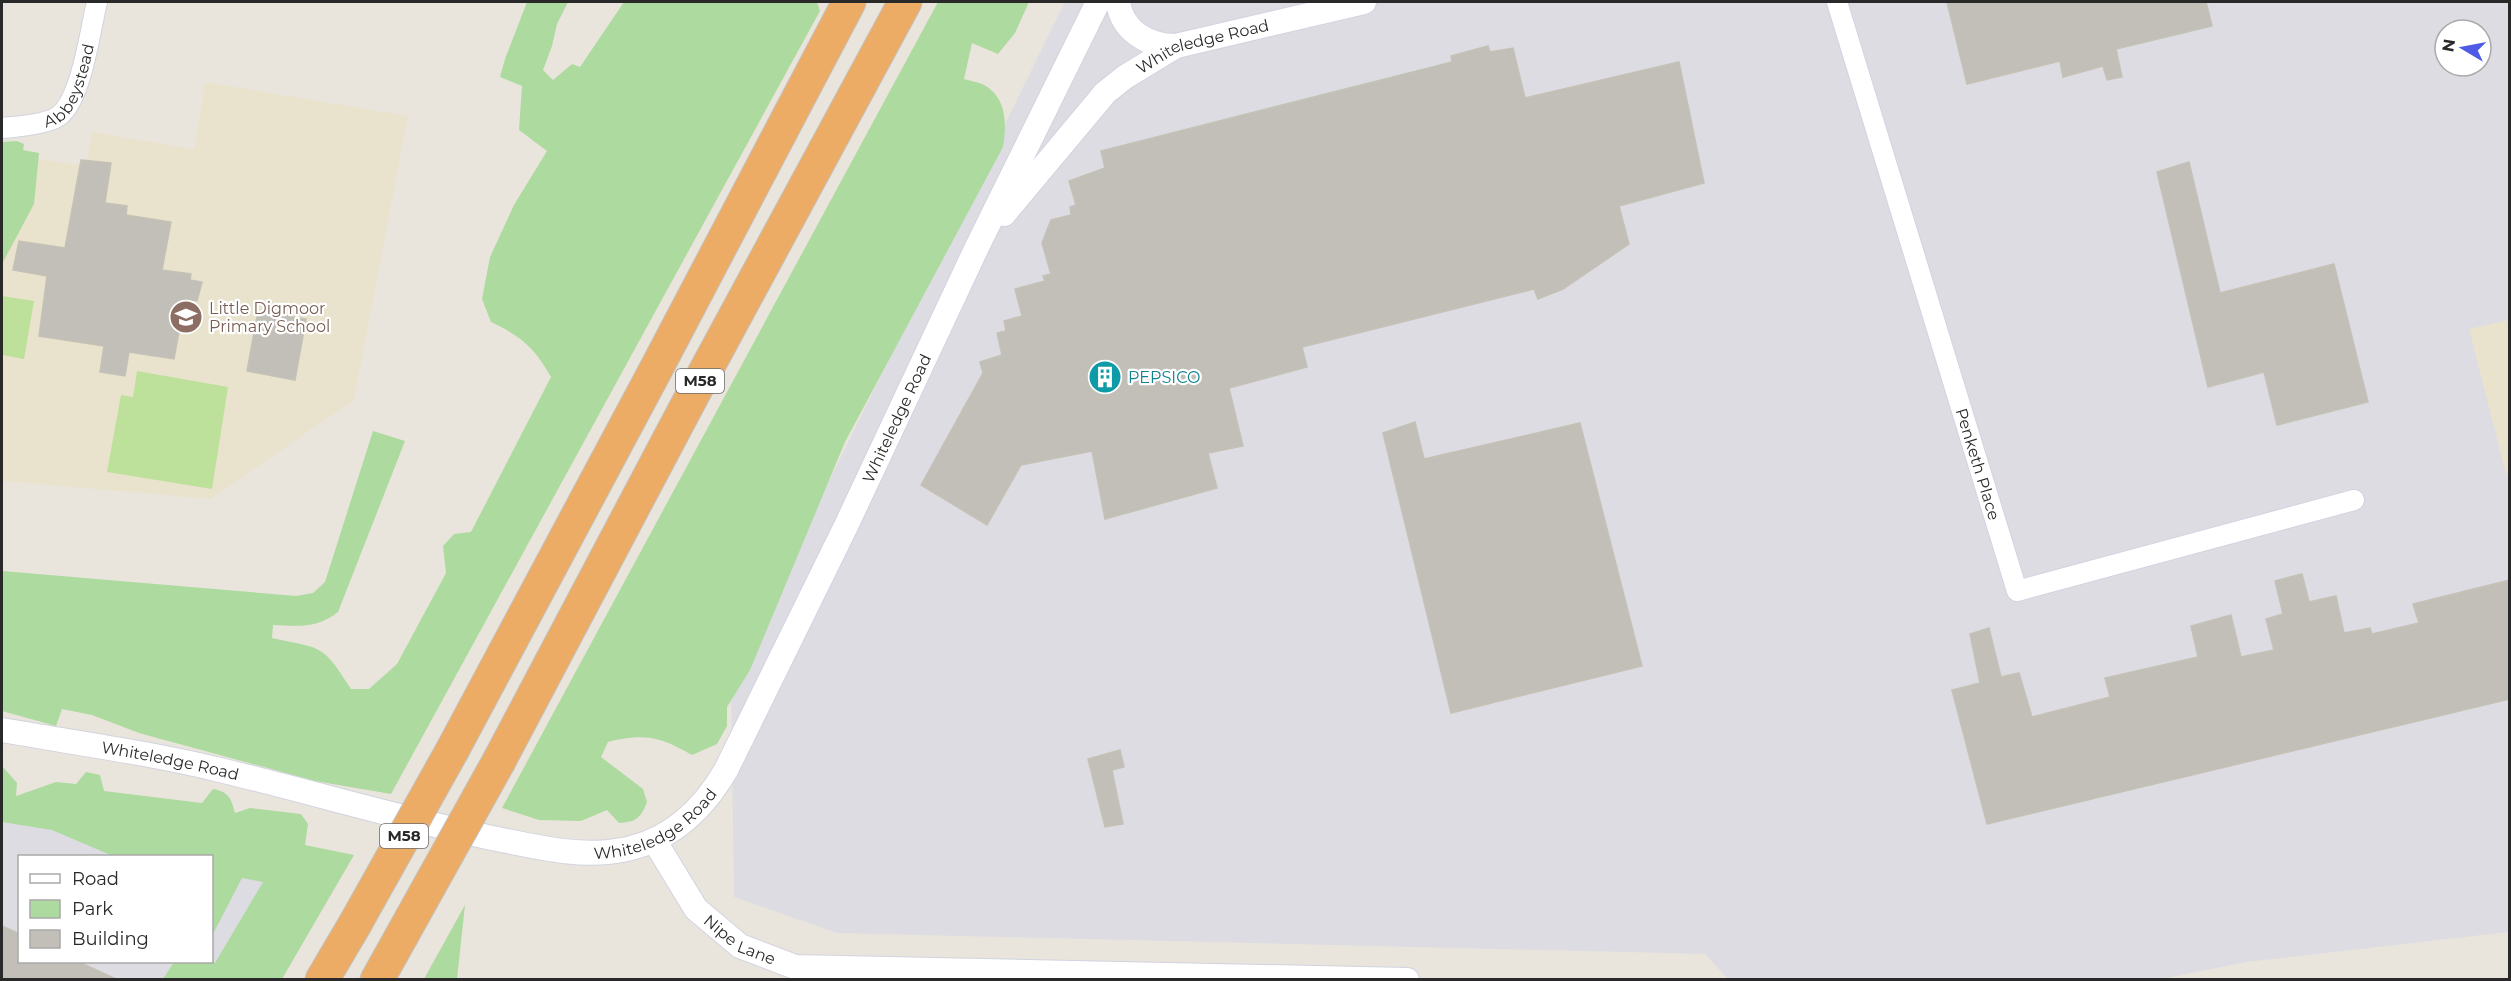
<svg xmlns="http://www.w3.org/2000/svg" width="2511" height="981" viewBox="0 0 2511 981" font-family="Montserrat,sans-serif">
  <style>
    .industrial { fill: #dedce3; fill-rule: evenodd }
    .education { fill: #e9e3cd }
    .green { fill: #adda9e }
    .pitch { fill: #bde09b }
    .building { fill: #c2bfb8; stroke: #c4c1b6; stroke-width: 1.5 }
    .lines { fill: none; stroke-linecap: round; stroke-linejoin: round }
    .minor-casing { stroke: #d2d3e0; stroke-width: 22 }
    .tertiary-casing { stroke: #d2d3e0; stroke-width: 26 }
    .motorway-casing { stroke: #c3c3c3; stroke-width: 35 }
    .minor { stroke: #fff; stroke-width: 20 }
    .tertiary { stroke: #fff; stroke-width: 24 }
    .motorway { stroke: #ecac65; stroke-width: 33 }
    .motorway-bridge-casing { stroke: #c3c3c3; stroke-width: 35; stroke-linecap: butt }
    .motorway-bridge { stroke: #ecac65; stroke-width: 33 }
    .labels { text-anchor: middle; stroke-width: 4.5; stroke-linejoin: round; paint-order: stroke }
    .shield { fill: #fff; stroke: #696969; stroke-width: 1.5 }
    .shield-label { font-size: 15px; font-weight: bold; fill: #292929 }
    .street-label { font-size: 16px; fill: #292929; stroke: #fff }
    .education-label { font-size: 16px; fill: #785e54; stroke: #fff; text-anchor: start }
    .culture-label { font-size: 16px; fill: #0d838f; stroke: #fff; text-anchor: start }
  </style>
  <rect width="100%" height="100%" fill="#e9e5dc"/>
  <g class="industrial">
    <path d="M1065 2H2509V932L2246 962 2157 980H1729L1705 954 837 933 734 897 731 680ZM2445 30H2481V66H2445Z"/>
    <path d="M2 814 205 856H20V962H212V858L281 872 220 979H2Z"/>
  </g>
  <g class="education">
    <path d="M205 82 408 116 354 400 211 499 2 481V234L30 158 86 166 92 132 194 149Z"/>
    <path d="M2509 320 2510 473 2506 474 2469 329Z"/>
  </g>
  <g class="green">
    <path d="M527 2H568L557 24 552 46 543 70 553 80 572 64 580 67 624 2H817L820 11 391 794 315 781 139 733 92 715 62 709 56 726 2 711V571L296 596 313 593 325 582 373 431 405 441 338 612C316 629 299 626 273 625L272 638C322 649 322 643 351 689H369L397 664 446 573 443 546 454 534 471 532 551 377C534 347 522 337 491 322L482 299 490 257 514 205 547 151 519 130 522 86 500 77 505 59Z"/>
    <path d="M938 2H1029L1015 33 998 54 972 43 964 79C970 81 977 82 982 84 1007 96 1007 124 1003 147L845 442 750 670 727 707V726L717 744 692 755C660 737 645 733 608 742L601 757 643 789 647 802C641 818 636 822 619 823L607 810 581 821 539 820 502 808Z"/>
    <path d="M17 141 24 144 23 150 39 153 34 204 2 264V142Z"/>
    <path d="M3 767 17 783 16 796 56 782 76 784 86 772 100 775 104 791 202 803 213 789C229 792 231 798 235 813L250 808 301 814 308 824 305 845 354 855 282 979H163L174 962H212V958L215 963 263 882 242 878 213 934 212 856H113L52 830 2 822Z"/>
    <path d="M465 905 457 979H424Z"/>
  </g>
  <g class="pitch">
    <path d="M2 296 34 301 24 359 2 355Z"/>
    <path d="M137 371 228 387 212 489 107 472 121 395 133 397Z"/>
  </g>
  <g class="building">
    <path d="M1947 2H2206L2212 26 2116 49 2122 77 2107 80 2103 66 2063 77 2060 61 1967 84Z"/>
    <path d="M1488 46 1490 52 1513 48 1525 98 1679 62 1704 183 1619 206 1629 244 1563 289 1538 299 1534 289 1302 347 1307 367 1229 388 1243 446 1208 453 1217 488 1105 519 1092 451 1021 465 987 525 921 485 983 373 980 362 1002 355 997 333 1006 331 1004 321 1022 316 1015 289 1045 281 1043 276 1051 274 1042 243 1051 220 1071 215 1070 207 1076 205 1069 181 1105 168 1101 151 1452 62 1451 56Z"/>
    <path d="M81 160 111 163 105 203 127 206 126 215 171 222 162 270 191 274 190 280 202 282 197 301 185 299 174 359 129 352 125 376 100 372 104 346 39 336 47 276 13 270 19 241 65 248Z"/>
    <path d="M2189 162 2220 293 2334 264 2368 402 2277 425 2264 372 2208 387 2157 172Z"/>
    <path d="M258 311 306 319 295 380 247 371Z"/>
    <path d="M1415 422 1424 459 1580 423 1642 666 1451 713 1383 433Z"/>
    <path d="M2302 574 2309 602 2336 596 2344 633 2370 628 2372 634 2419 623 2413 604 2510 580V699L1987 824 1952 690 1980 683 1970 634 1989 628 2001 677 2019 673 2032 717 2110 697 2105 678 2198 657 2191 626 2231 615 2241 657 2274 650 2266 619 2283 614 2275 581Z"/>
    <path d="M1120 750 1124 767 1112 770 1123 824 1105 827 1088 759Z"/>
    <path d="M2 926 20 934V962H79L118 980H2Z"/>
  </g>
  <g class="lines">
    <g class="minor-casing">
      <g id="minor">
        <path id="s1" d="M1837 2 2017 591 2354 500"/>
        <path id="s2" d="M2 128C15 127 50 124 60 115 82 96 90 31 97 2"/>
      </g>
    </g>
    <g class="tertiary-casing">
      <g id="tertiary">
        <path d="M1118 2C1122 31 1148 46 1176 46"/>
        <path id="s3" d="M1004 214 1105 93 1125 77 1176 46 1364 2"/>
        <path id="s4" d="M2 730C76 743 151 753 224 771 315 793 405 820 497 839 537 847 581 858 622 850 670 841 702 811 726 770L845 528 977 247 1098 2"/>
        <path id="s5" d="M654 840 696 909 740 946 795 967 1407 980"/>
      </g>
    </g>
    <g class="motorway-casing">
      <g id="motorway">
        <path d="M453 749 655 371 849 2"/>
        <path d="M499 761 692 396 905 2"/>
        <path d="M322 980 355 924"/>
        <path d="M377 980 401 937"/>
      </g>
    </g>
    <use href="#minor" class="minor"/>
    <use href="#tertiary" class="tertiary"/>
    <use href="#motorway" class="motorway"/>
    <g class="motorway-bridge-casing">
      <g id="motorway-bridge">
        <path d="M355 924 453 749"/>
        <path d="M401 937 499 761"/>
      </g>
    </g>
    <use href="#motorway-bridge" class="motorway-bridge"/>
  </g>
  <defs>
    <g id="school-disc" transform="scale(1.725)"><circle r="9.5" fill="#8d6e63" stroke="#fff"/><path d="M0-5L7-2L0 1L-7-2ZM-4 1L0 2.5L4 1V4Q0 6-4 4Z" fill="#fff"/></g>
    <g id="building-disc" transform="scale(1.725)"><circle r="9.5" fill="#0f9aa8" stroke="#fff"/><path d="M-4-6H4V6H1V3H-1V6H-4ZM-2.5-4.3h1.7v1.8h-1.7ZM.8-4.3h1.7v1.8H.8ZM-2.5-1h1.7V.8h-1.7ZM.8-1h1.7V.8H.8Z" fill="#fff"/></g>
  </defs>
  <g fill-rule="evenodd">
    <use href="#school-disc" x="186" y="317"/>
    <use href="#building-disc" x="1105" y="377"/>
  </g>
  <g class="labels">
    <g class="shield">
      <rect x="676" y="369" width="48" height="24" rx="4.5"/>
      <rect x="380" y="824" width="48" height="24" rx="4.5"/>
    </g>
    <g class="shield-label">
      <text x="700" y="386">M58</text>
      <text x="404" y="841">M58</text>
    </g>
    <g class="street-label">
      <text dy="6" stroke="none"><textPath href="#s3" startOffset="268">Whiteledge Road</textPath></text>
      <text dy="6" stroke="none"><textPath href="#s2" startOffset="90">Abbeystead</textPath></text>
      <text dy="6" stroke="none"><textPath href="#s4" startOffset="1160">Whiteledge Road</textPath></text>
      <text dy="6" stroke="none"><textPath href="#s1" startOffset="483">Penketh Place</textPath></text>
      <text dy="6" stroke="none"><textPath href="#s4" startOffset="171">Whiteledge Road</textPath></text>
      <text dy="6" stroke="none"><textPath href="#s4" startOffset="675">Whiteledge Road</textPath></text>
      <text dy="6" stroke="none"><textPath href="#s5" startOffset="135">Nipe Lane</textPath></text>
    </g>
    <g class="education-label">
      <text x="209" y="314">Little Digmoor<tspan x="209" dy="18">Primary School</tspan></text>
    </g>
    <g class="culture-label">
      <text x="1128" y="383">PEPSICO</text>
    </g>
  </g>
  <rect width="2511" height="981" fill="none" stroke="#292929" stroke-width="6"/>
  <rect x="18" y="855" width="195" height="108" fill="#ffffff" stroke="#a9a9a9" stroke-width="1.5"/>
  <rect x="30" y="874" width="30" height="9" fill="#ffffff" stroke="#a9a9a9" stroke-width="1.5"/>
  <text x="72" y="885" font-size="18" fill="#292929">Road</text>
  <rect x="30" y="900" width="30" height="18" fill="#adda9e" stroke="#a9a9a9" stroke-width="1.5"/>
  <text x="72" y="915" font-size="18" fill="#292929">Park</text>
  <rect x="30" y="930" width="30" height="18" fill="#c2bfb8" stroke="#a9a9a9" stroke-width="1.5"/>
  <text x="72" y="945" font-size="18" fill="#292929">Building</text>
  <g transform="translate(2463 48) rotate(280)"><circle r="28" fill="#ffffff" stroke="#a9a9a9" stroke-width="1.5"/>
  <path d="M0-4.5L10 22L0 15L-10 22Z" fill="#4e5ce5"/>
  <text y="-9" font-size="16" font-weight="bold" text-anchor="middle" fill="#292929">N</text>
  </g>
</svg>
